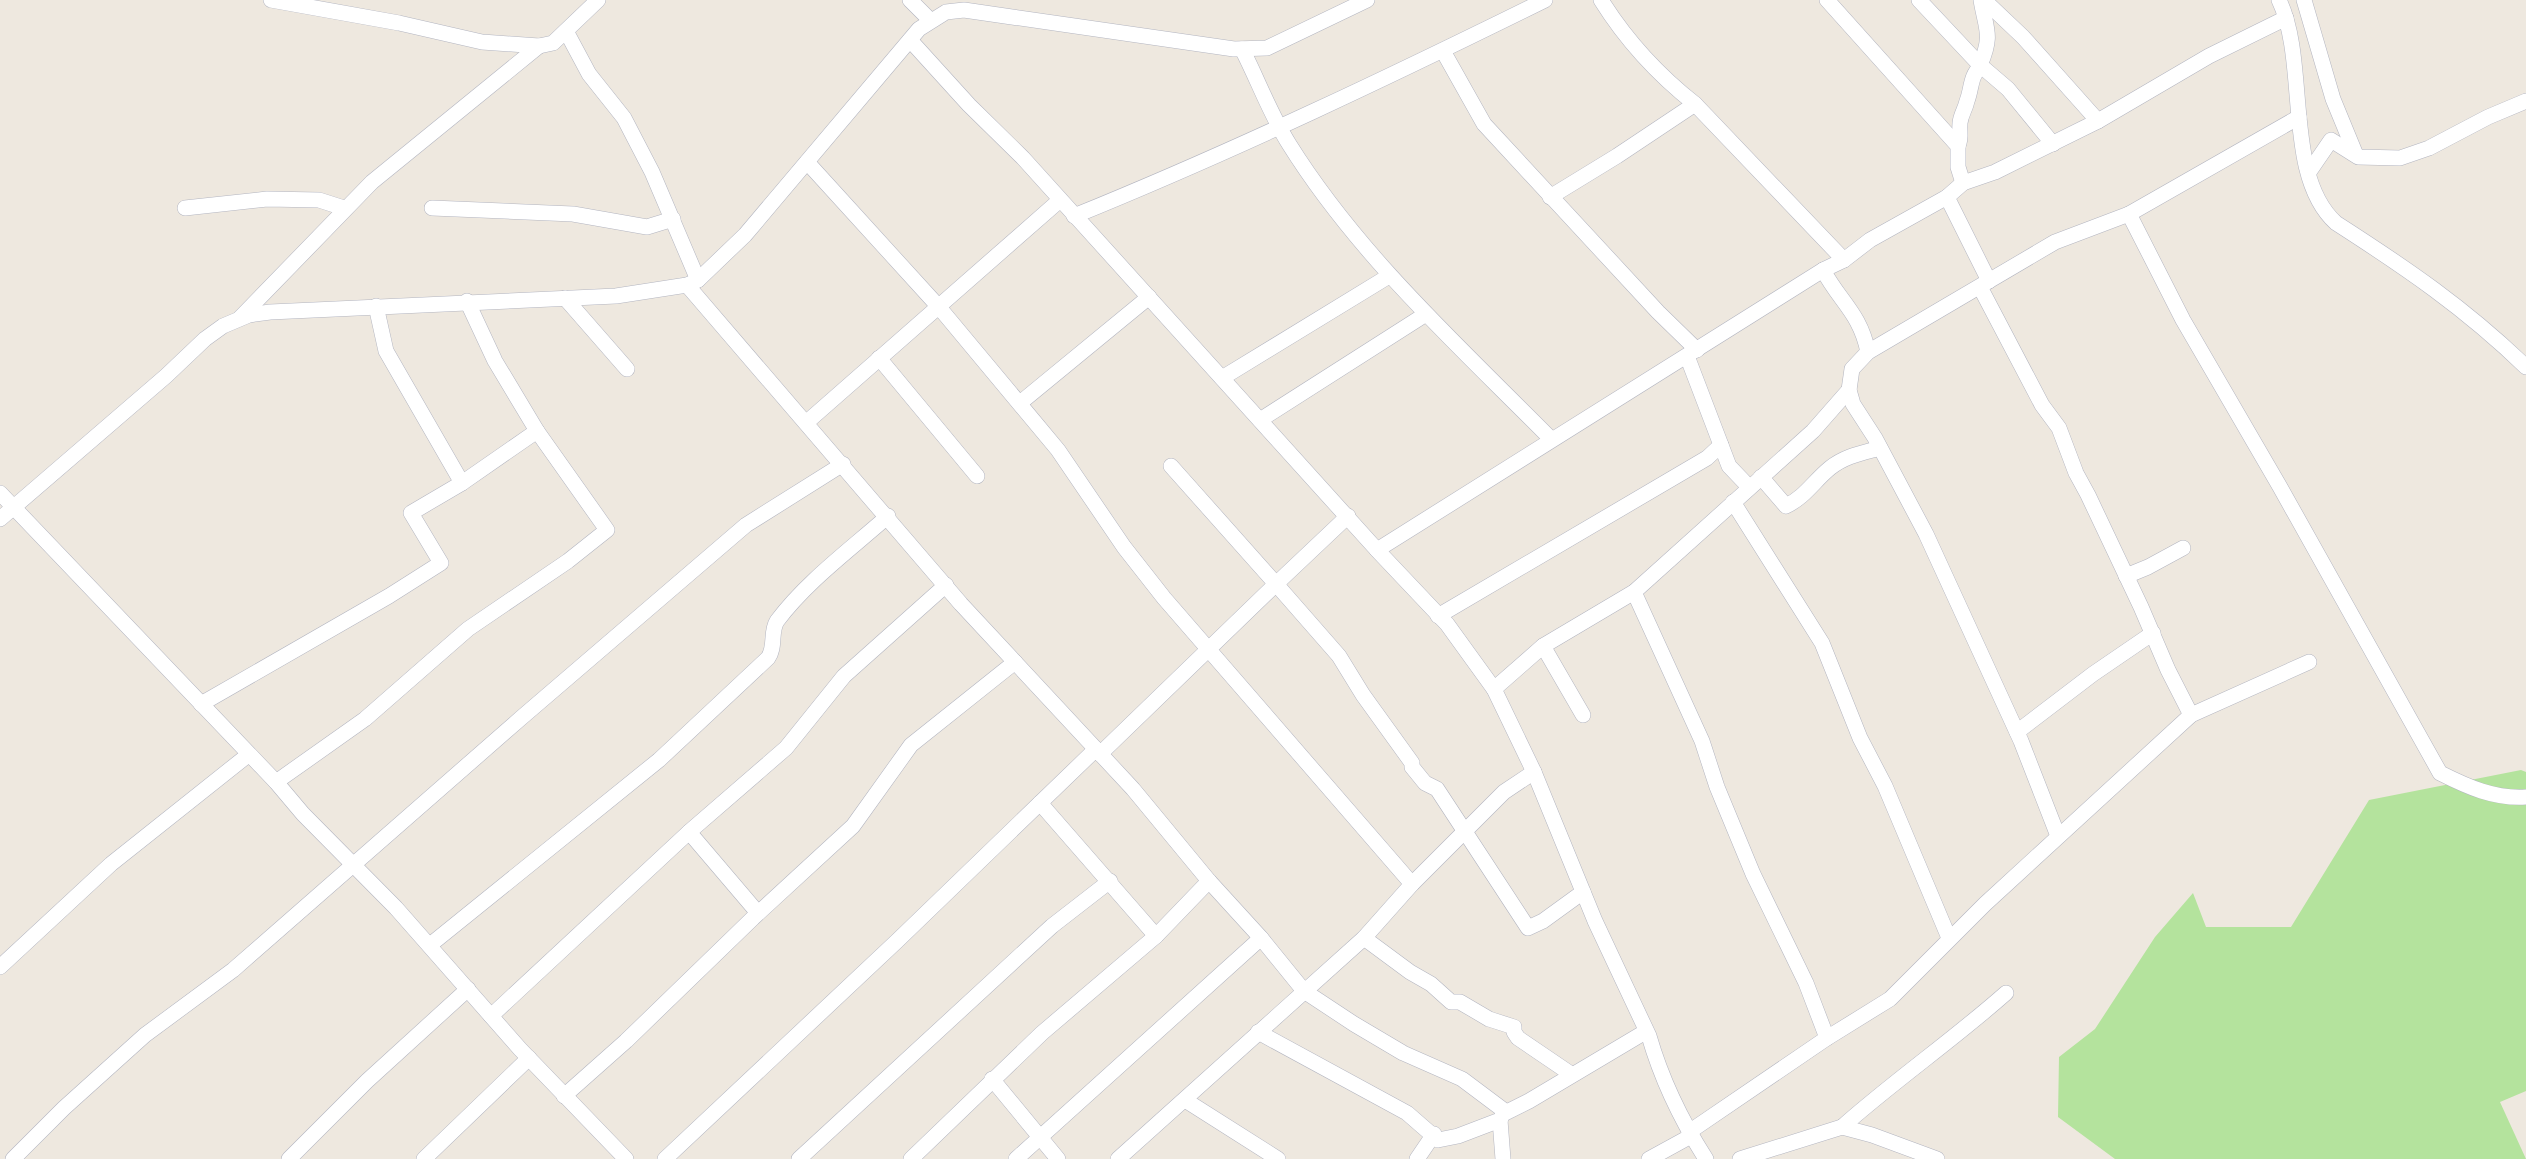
<svg xmlns="http://www.w3.org/2000/svg" width="2526" height="1159" viewBox="0 0 2526 1159" font-family="Jost,sans-serif">
  <style>
    .green { fill: #b4e39d }
    .lines { fill: none; stroke-linecap: round; stroke-linejoin: round }
    .minor-casing { stroke: #b3b5c0; stroke-width: 16 }
    .minor { stroke: #fff; stroke-width: 15 }
  </style>
  <rect width="100%" height="100%" fill="#eee8df"/>
  <path class="green" d="M2521 770 2526 772V1091L2500 1102 2526 1159H2115L2058 1117 2059 1057 2095 1029 2155 937 2193 893 2206 927H2291L2369 800Z"/>
  <g class="lines">
    <g class="minor-casing">
      <g id="minor">
        <path d="M271 0 399 23 482 42 539 46 553 43 598 0"/>
        <path d="M910 0 930 20"/>
        <path d="M1601 0C1626 40 1657 74 1695 104L1844 260"/>
        <path d="M1827 0 1958 146V167L1963 183"/>
        <path d="M1919 0 1980 65 2008 89 2053 144"/>
        <path d="M1984 0 2023 37 2098 121"/>
        <path d="M2279 0C2309 62 2283 175 2336 223 2406 268 2465 308 2526 367"/>
        <path d="M2304 0 2333 99 2356 155"/>
        <path d="M566 31 589 74 624 118 652 172 698 280"/>
        <path d="M910 40 969 105 1023 158 1377 550 1447 624 1494 689 1534 772 1595 921 1649 1036C1662 1081 1681 1120 1706 1159"/>
        <path d="M1242 49C1258 80 1270 114 1289 144 1359 256 1459 346 1551 439"/>
        <path d="M1443 51 1484 124 1658 312 1697 350"/>
        <path d="M1980 65C1993 35 1986 30 1981 0"/>
        <path d="M1958 146C1962 137 1959 132 1960 123 1961 114 1965 110 1967 101 1972 88 1970 76 1981 66"/>
        <path d="M807 162 938 306 1058 450 1124 547 1164 598 1412 884"/>
        <path d="M2309 172 2331 140 2358 157 2400 158 2429 148 2488 117 2526 101"/>
        <path d="M1550 197 1617 156 1695 104"/>
        <path d="M1947 197 1989 281"/>
        <path d="M185 208 267 199 319 200 344 208"/>
        <path d="M432 208 573 214 647 227 673 219"/>
        <path d="M2129 214 2183 320 2280 487 2440 773C2468 787 2494 799 2526 797"/>
        <path d="M1074 216C1234 151 1391 76 1545 0"/>
        <path d="M1823 270C1840 302 1860 313 1868 352"/>
        <path d="M687 285 961 604 1133 789 1209 881 1261 938 1304 991 1354 1024 1403 1053 1462 1079 1506 1112"/>
        <path d="M1980 287 2042 405 2059 428 2076 473 2088 495 2141 607 2168 670 2191 715"/>
        <path d="M565 298 627 369"/>
        <path d="M376 306 386 351 462 483"/>
        <path d="M240 318 372 182 539 46"/>
        <path d="M1687 356 1729 466 1749 487"/>
        <path d="M879 358 977 476"/>
        <path d="M1222 378 1389 276"/>
        <path d="M1020 403 1149 297"/>
        <path d="M1260 420 1426 314"/>
        <path d="M807 422 1060 200"/>
        <path d="M1761 477 1786 506C1805 497 1814 481 1830 468 1845 456 1862 453 1880 448"/>
        <path d="M0 493 276 782 303 814 396 908 520 1049 626 1159"/>
        <path d="M1733 502 1822 643 1860 738 1885 786 1949 938"/>
        <path d="M1348 516 1276 584 1339 656 1363 695 1412 763V767L1425 783 1437 789 1528 928 1543 921 1583 892"/>
        <path d="M0 519 166 376 205 339 223 326 249 315 270 312 616 296 687 285 698 280 745 235 919 29 946 12 964 10 1234 49 1267 48 1367 0"/>
        <path d="M1377 550 1823 270 1844 260 1870 240 1947 197 1963 183 1995 172 2098 121 2209 56 2286 18"/>
        <path d="M2126 576 2148 567 2183 548"/>
        <path d="M1634 592 1702 741 1717 787 1753 874 1806 983 1827 1038"/>
        <path d="M1438 616 1707 458 1721 445"/>
        <path d="M1543 646 1583 715"/>
        <path d="M1494 689 1543 646 1634 592 1813 431 1849 390"/>
        <path d="M201 704 389 596 441 563 411 513 462 483 537 431"/>
        <path d="M2017 732 2093 674 2153 633"/>
        <path d="M1100 754 1276 584 1171 466"/>
        <path d="M276 782 365 719 468 629 568 561 607 530 537 431 495 361 467 301"/>
        <path d="M1040 803 1156 936"/>
        <path d="M689 832 758 913"/>
        <path d="M2058 836 2021 741 1926 534 1875 438 1853 404 1849 390 1852 369 1868 352 2055 242 2129 214 2299 117"/>
        <path d="M1364 938 1410 972 1431 984 1451 1002H1460L1489 1019 1514 1027V1032L1518 1038 1571 1074"/>
        <path d="M430 945 659 760 768 658C776 647 770 632 777 621 807 581 851 549 888 516"/>
        <path d="M0 967 111 864 248 755"/>
        <path d="M491 1016 689 832 786 748 844 676 946 585"/>
        <path d="M1258 1032 1407 1113 1438 1140 1458 1136 1500 1120 1503 1114 1529 1101 1645 1032"/>
        <path d="M992 1079 1058 1159"/>
        <path d="M564 1096 626 1041 753 918 853 826 911 745 1015 662"/>
        <path d="M1185 1100 1278 1159"/>
        <path d="M1500 1120 1503 1159"/>
        <path d="M1842 1127C1895 1080 1953 1040 2006 993"/>
        <path d="M1689 1132 1827 1038 1890 999 1985 904 2191 715 2309 662"/>
        <path d="M13 1159 64 1108 145 1035 233 970 521 718 746 525 843 464"/>
        <path d="M289 1159 367 1081 468 989"/>
        <path d="M424 1159 529 1058"/>
        <path d="M665 1159 897 941 1096 749"/>
        <path d="M799 1159 1052 926 1110 881"/>
        <path d="M911 1159 1042 1033 1156 936 1209 881"/>
        <path d="M1016 1159 1261 938"/>
        <path d="M1118 1159 1364 938 1412 884 1504 792 1534 772"/>
        <path d="M1417 1159 1434 1134"/>
        <path d="M1649 1159 1691 1136"/>
        <path d="M1740 1159 1842 1127 1872 1135 1937 1159"/>
      </g>
    </g>
    <use href="#minor" class="minor"/>
  </g>
</svg>
